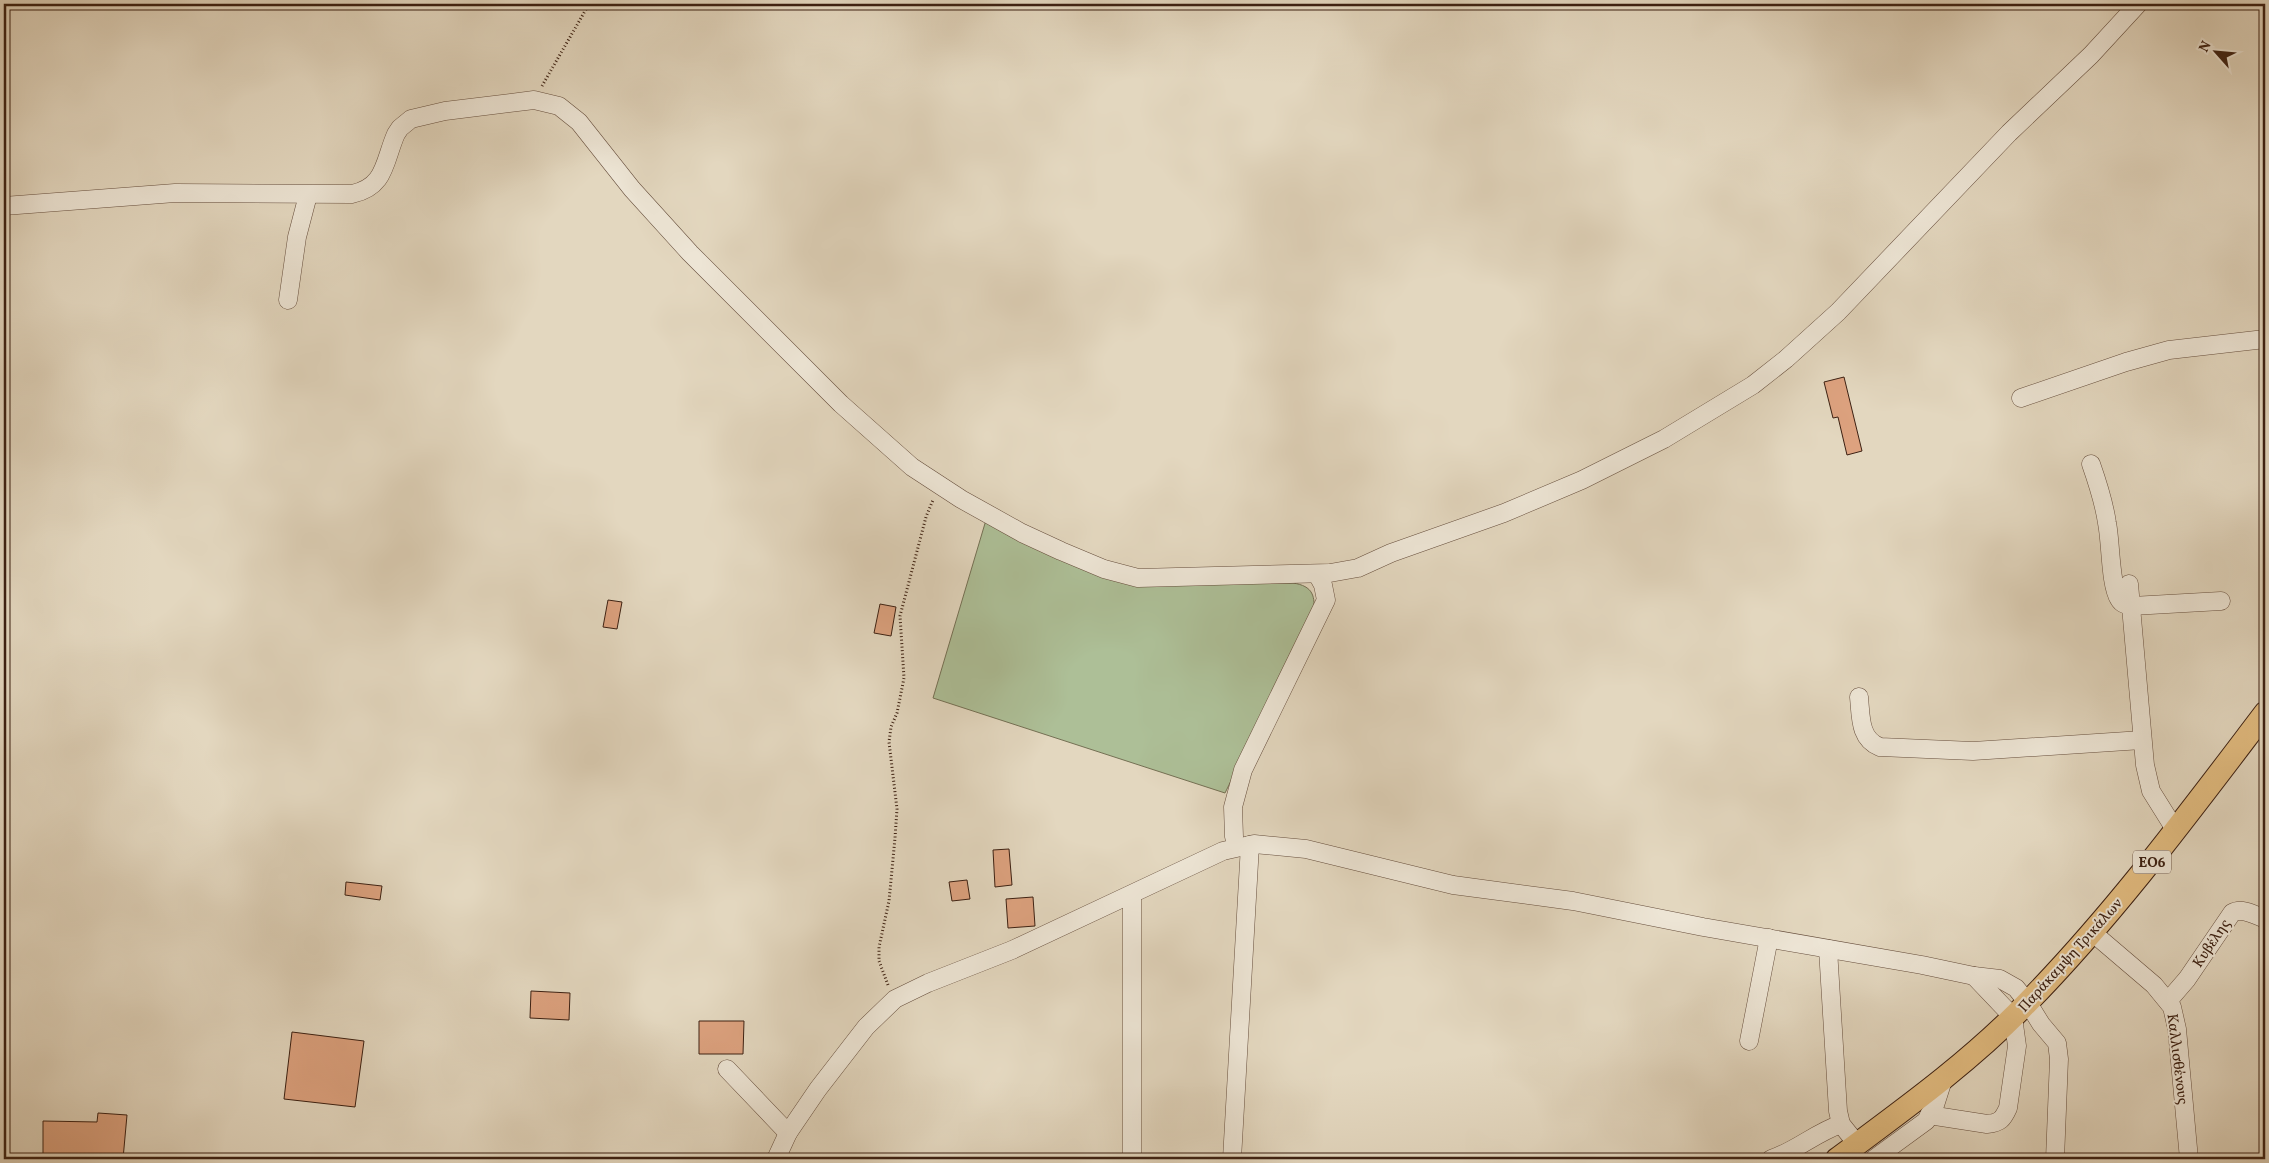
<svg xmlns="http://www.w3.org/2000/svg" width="2269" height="1163" viewBox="0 0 2269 1163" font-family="Vollkorn,serif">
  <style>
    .green { fill: #adbf97; stroke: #747054 }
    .building { fill: #dda27f; stroke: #3c2012 }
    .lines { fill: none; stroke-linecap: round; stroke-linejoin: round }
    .minor-casing { stroke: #664e3d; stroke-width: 19 }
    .major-casing { stroke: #3c2012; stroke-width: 24 }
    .path { stroke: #3c2012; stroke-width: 3; stroke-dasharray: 1 2.5; stroke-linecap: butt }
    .minor { stroke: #ede5d5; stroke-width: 18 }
    .major { stroke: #e2bc80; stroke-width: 22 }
    .labels { text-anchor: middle; stroke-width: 4; stroke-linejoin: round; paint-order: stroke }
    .shield { fill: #ede5d5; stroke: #715b4c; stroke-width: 1 }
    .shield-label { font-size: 14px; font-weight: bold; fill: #3c2012 }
    .street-label { font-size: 15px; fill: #3c2012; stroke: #ede5d5 }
  </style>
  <rect width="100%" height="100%" fill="#e3d7bf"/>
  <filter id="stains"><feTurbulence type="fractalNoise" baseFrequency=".004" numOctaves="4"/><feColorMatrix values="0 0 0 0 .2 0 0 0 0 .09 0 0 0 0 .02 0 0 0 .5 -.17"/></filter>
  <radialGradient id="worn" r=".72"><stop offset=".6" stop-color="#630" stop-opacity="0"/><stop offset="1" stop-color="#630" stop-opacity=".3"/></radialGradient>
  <path class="green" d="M986 520 1100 576 1134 585 1293 583C1313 586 1316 596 1313 615L1225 793 933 698Z"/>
  <g class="building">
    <path d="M1844 377 1862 451 1847 455 1838 417 1833 418 1824 382Z"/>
    <path d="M608 600 622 602 617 629 603 627Z"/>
    <path d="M880 604 896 607 891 636 874 633Z"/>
    <path d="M1009 849 1012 885 995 887 993 850Z"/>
    <path d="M967 880 970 899 952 901 949 882Z"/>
    <path d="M346 882 382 886 380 900 345 895Z"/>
    <path d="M1033 897 1035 926 1008 928 1006 899Z"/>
    <path d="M531 991 570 993 569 1020 530 1018Z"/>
    <path d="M699 1021H744L743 1054H699Z"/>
    <path d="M292 1032 364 1041 355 1107 284 1099Z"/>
    <path d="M98 1113 127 1115 123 1159 80 1155 79 1158 43 1156V1121L97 1122Z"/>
  </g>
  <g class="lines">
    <g class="minor-casing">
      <g id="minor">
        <path d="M4 206 175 193 352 194C386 187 384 161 396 134L400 128 411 119 445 111 534 100 559 106 579 122 632 189 690 253 841 404 912 467 961 499 1022 533 1061 551 1104 569 1138 578 1330 573 1358 568 1391 553 1504 513 1582 480 1664 439 1753 385 1786 359 1838 312 2009 133 2091 55 2138 4"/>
        <path d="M288 300 297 237 308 195"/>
        <path d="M2021 398 2126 362 2169 350 2265 339"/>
        <path d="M2091 464C2098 484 2104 502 2107 523 2111 542 2110 585 2119 599 2122 604 2126 605 2132 606L2221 601"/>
        <path d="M2129 584 2145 765 2151 791 2176 831"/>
        <path d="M1859 697C1861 716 1859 739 1880 747L1973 751 2142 740"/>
        <path d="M1234 837 1233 807 1243 770 1326 600 1323 585 1317 574"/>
        <path d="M1132 895V1159"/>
        <path d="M2093 933 2154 985 2172 1007 2177 1029 2189 1159"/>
        <path d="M1828 949 1838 1111 1841 1124 1857 1144"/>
        <path d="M2168 1001 2187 979 2232 913C2242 907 2255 915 2265 919"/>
        <path d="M1749 1041 1769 938"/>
        <path d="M727 1069 788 1133"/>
        <path d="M1929 1115 1987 1124C2000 1123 2003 1119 2008 1108L2017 1046 2013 1017 1974 976"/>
        <path d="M776 1159 788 1133 818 1089 866 1027 895 999 928 983 1012 950 1223 851 1254 844 1306 849 1453 885 1573 901 1703 927 1922 965 1974 976 2000 979 2016 988 2028 1003 2041 1024 2057 1043 2059 1059 2055 1159"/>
        <path d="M1232 1159 1250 845"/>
        <path d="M1771 1159C1796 1151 1815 1133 1841 1124"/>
        <path d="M1874 1159 1926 1121 1935 1105 1943 1080"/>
      </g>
    </g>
    <g class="major-casing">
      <path id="major" d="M1837 1159C1903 1110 1970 1062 2027 1003 2115 913 2189 813 2265 713"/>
    </g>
    <g class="path">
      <path d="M542 86 589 4"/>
      <path d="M888 985 879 961V947L889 901 895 838 897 809 889 742 891 727 897 713 904 678 900 616 926 517 933 500"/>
    </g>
    <use href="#minor" class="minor"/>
    <use href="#major" class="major"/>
  </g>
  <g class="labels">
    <rect class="shield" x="2133" y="850.5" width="38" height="23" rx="4"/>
    <g class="shield-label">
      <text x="2152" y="867">ΕΟ6</text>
    </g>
    <g class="street-label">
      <text transform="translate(2211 943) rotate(-56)" y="5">Κυβέλης</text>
      <text transform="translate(2070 955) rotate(-48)" y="5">Παράκαμψη Τρικάλων</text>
      <text transform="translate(2178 1059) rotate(83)" y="5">Καλλισθένους</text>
    </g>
  </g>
  <rect width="2269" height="1163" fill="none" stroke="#e3d7bf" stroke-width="20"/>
  <rect x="5" y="5" width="2259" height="1153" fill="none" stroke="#3c2012" stroke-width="2.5"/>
  <rect x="10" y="10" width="2249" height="1143" fill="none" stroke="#3c2012"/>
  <g transform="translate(2216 52) rotate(297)" stroke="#ede5d5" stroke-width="4" paint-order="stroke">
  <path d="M0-4L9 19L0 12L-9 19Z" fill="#3c2012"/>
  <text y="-8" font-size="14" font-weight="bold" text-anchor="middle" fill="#3c2012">N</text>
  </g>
  <rect width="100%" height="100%" filter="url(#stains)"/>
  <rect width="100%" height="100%" fill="url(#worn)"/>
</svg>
